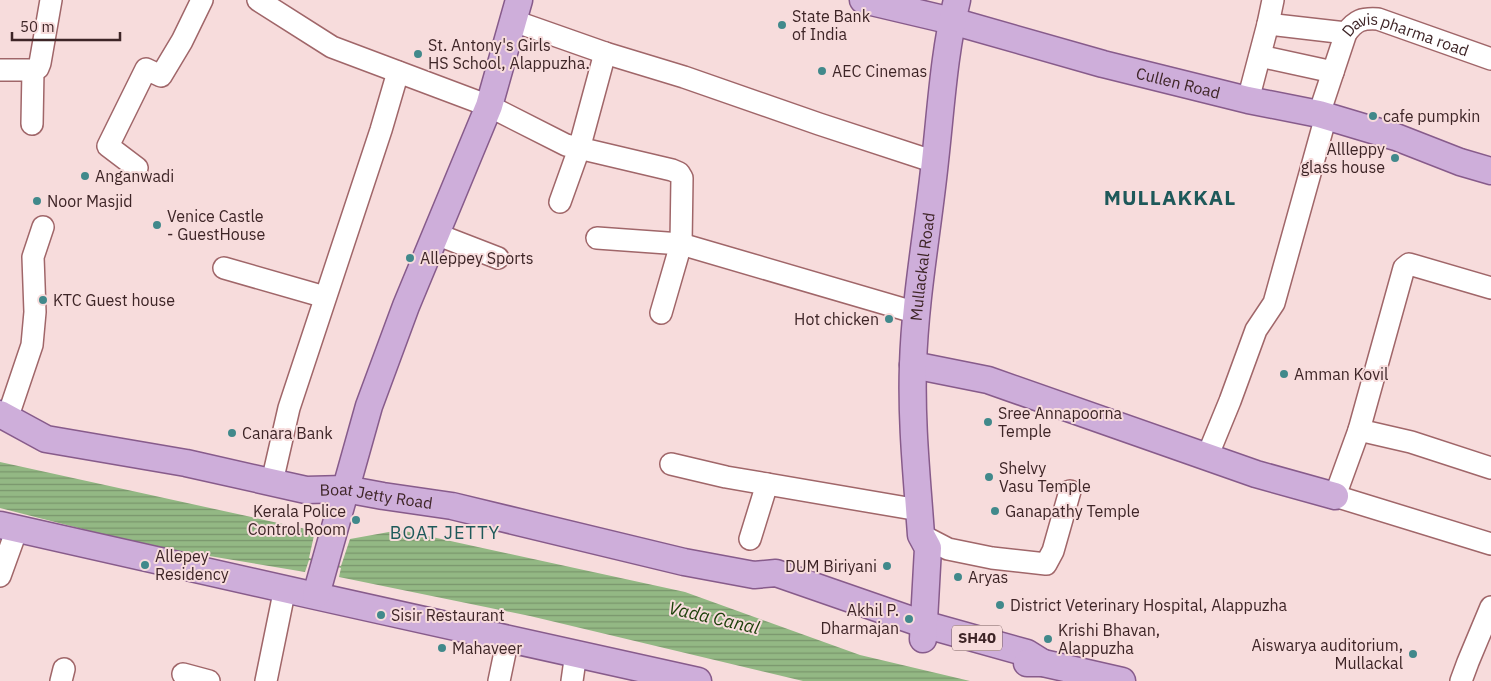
<svg xmlns="http://www.w3.org/2000/svg" width="1491" height="681" viewBox="0 0 1491 681" font-family="'IBM Plex Sans',sans-serif">
  <style>
    .water { fill: url(#water-rules) }
    .lines { fill: none; stroke-linecap: round; stroke-linejoin: round }
    .minor-casing { stroke: #a06669; stroke-width: 24 }
    .major-casing { stroke: #875b8b; stroke-width: 29 }
    .minor { stroke: #fff; stroke-width: 21 }
    .major { stroke: #ceaeda; stroke-width: 26 }
    .poi-dot { fill: #41898b; stroke: #f7dcdc; stroke-width: 2 }
    .labels { text-anchor: middle; stroke-width: 4; stroke-linejoin: round; paint-order: stroke }
    .shield { fill: #f7dcdc; stroke: #765c5d; stroke-width: 1 }
    .shield-label { font-size: 15px; font-weight: bold; fill: #3e2527 }
    .poi-label { font-size: 16px; fill: #3e2527; stroke: #f7dcdc; text-anchor: start }
    .street-label { font-size: 16px; fill: #3e2527; stroke: #f7dcdc }
    .neighbourhood-label { font-size: 18px; letter-spacing: 1px; fill: #1e595a; stroke: #f7dcdc }
    .water-label { font-size: 18px; font-style: italic; fill: #1e410b; stroke: #f7dcdc }
    .district-label { font-size: 21px; font-weight: bold; letter-spacing: 1px; fill: #1e595a; stroke: #f7dcdc }
  </style>
  <defs>
    <pattern id="water-rules" width="6" height="5" patternUnits="userSpaceOnUse" patternTransform="scale(1.25)"><rect width="6" height="5" fill="#93b884"/><path d="M0 2.5h6" fill="none" stroke="#79956c"/></pattern>
  </defs>
  <rect width="100%" height="100%" fill="#f7dcdc"/>
  <path class="water" d="M0 462 315 531 309 558 341 566 350 539 400 530 685 592 860 655 970 681H803L530 616 339 577 341 568 309 560 305 572 149 546 0 508Z"/>
  <g class="lines">
    <g class="minor-casing">
      <g id="minor">
        <path d="M258 0 332 47 489 106 566 145 672 170 679 173 682 178 681 244 661 313"/>
        <path d="M514 21 605 53 684 77 819 124 935 162"/>
        <path d="M1268 24 1273 0"/>
        <path d="M1260 56 1333 72"/>
        <path d="M0 70H33L38 68 40 63 51 0"/>
        <path d="M1248 100 1268 24 1346 33"/>
        <path id="s1" d="M1319 114 1346 33C1356 20 1362 18 1378 19L1491 59"/>
        <path d="M32 124 33 70"/>
        <path d="M137 168 108 146 146 69 161 76 182 41 202 0"/>
        <path d="M560 202 579 149 605 53"/>
        <path d="M436 234 498 258"/>
        <path d="M597 238 681 244 917 313"/>
        <path d="M224 268 325 297"/>
        <path d="M1491 288 1409 264 1404 268 1359 430 1335 496 1491 544"/>
        <path d="M7 419 32 345 35 312 33 257 43 227"/>
        <path d="M1359 430 1411 442 1491 468"/>
        <path d="M1207 457 1230 401 1256 330 1274 303 1326 116"/>
        <path d="M671 464 726 477 919 510"/>
        <path d="M272 482 289 408 381 130 398 72"/>
        <path d="M921 535 948 549 992 558 1046 564 1053 551 1070 491"/>
        <path d="M750 539 767 484"/>
        <path d="M0 576 17 529"/>
        <path d="M183 674 209 681"/>
        <path d="M61 681 64 669"/>
        <path d="M266 681 285 588"/>
        <path d="M499 681 508 638"/>
        <path d="M572 681 576 653"/>
        <path d="M1461 681 1468 662 1491 607"/>
      </g>
    </g>
    <g class="major-casing">
      <g id="major">
        <path id="s2" d="M863 0 952 21 1103 64 1248 100 1319 114 1396 137 1460 162 1491 171"/>
        <path d="M913 365 988 380 1256 474 1335 496"/>
        <path id="s3" d="M0 414 46 439 186 463 306 490 345 489 383 496 452 506 684 562 754 575 776 573 923 624 1027 653 1043 663"/>
        <path d="M0 525C232 579 466 628 698 681"/>
        <path d="M316 595 369 406 406 306 489 106 519 0"/>
        <path id="s4" d="M923 639 928 548 921 535C917 478 911 422 913 365 915 297 928 229 935 161 941 108 944 52 957 0"/>
        <path d="M1027 663H1043L1122 681"/>
      </g>
    </g>
    <use href="#minor" class="minor"/>
    <use href="#major" class="major"/>
  </g>
  <g class="poi-dot">
    <circle cx="782" cy="25" r="5"/>
    <circle cx="418" cy="54" r="5"/>
    <circle cx="822" cy="71" r="5"/>
    <circle cx="1373" cy="116" r="5"/>
    <circle cx="1395" cy="158" r="5"/>
    <circle cx="85" cy="176" r="5"/>
    <circle cx="37" cy="201" r="5"/>
    <circle cx="157" cy="225" r="5"/>
    <circle cx="410" cy="258" r="5"/>
    <circle cx="43" cy="300" r="5"/>
    <circle cx="889" cy="319" r="5"/>
    <circle cx="1284" cy="374" r="5"/>
    <circle cx="988" cy="422" r="5"/>
    <circle cx="232" cy="433" r="5"/>
    <circle cx="989" cy="477" r="5"/>
    <circle cx="995" cy="511" r="5"/>
    <circle cx="356" cy="520" r="5"/>
    <circle cx="145" cy="565" r="5"/>
    <circle cx="887" cy="566" r="5"/>
    <circle cx="958" cy="577" r="5"/>
    <circle cx="1000" cy="605" r="5"/>
    <circle cx="381" cy="615" r="5"/>
    <circle cx="909" cy="619" r="5"/>
    <circle cx="1048" cy="639" r="5"/>
    <circle cx="442" cy="648" r="5"/>
    <circle cx="1413" cy="654" r="5"/>
  </g>
  <g class="labels">
    <rect class="shield" x="952" y="625.5" width="50" height="25" rx="4"/>
    <g class="shield-label">
      <text x="977" y="643">SH40</text>
    </g>
    <g class="poi-label">
      <text x="792" y="22">State Bank<tspan x="792" dy="18">of India</tspan></text>
      <text x="428" y="51">St. Antony's Girls<tspan x="428" dy="18">HS School, Alappuzha.</tspan></text>
      <text x="832" y="77">AEC Cinemas</text>
      <text x="1383" y="122">cafe pumpkin</text>
      <text x="1385" y="155" text-anchor="end">Allleppy<tspan x="1385" dy="18">glass house</tspan></text>
      <text x="95" y="182">Anganwadi</text>
      <text x="47" y="207">Noor Masjid</text>
      <text x="167" y="222">Venice Castle<tspan x="167" dy="18">- GuestHouse</tspan></text>
      <text x="420" y="264">Alleppey Sports</text>
      <text x="53" y="306">KTC Guest house</text>
      <text x="879" y="325" text-anchor="end">Hot chicken</text>
      <text x="1294" y="380">Amman Kovil</text>
      <text x="998" y="419">Sree Annapoorna<tspan x="998" dy="18">Temple</tspan></text>
      <text x="242" y="439">Canara Bank</text>
      <text x="999" y="474">Shelvy<tspan x="999" dy="18">Vasu Temple</tspan></text>
      <text x="346" y="517" text-anchor="end">Kerala Police<tspan x="346" dy="18">Control Room</tspan></text>
      <text x="1005" y="517">Ganapathy Temple</text>
      <text x="155" y="562">Allepey<tspan x="155" dy="18">Residency</tspan></text>
      <text x="877" y="572" text-anchor="end">DUM Biriyani</text>
      <text x="968" y="583">Aryas</text>
      <text x="1010" y="611">District Veterinary Hospital, Alappuzha</text>
      <text x="899" y="616" text-anchor="end">Akhil P.<tspan x="899" dy="18">Dharmajan</tspan></text>
      <text x="391" y="621">Sisir Restaurant</text>
      <text x="1058" y="636">Krishi Bhavan,<tspan x="1058" dy="18">Alappuzha</tspan></text>
      <text x="1403" y="651" text-anchor="end">Aiswarya auditorium,<tspan x="1403" dy="18">Mullackal</tspan></text>
      <text x="452" y="654">Mahaveer</text>
    </g>
    <g class="street-label">
      <text dy="6" stroke="none"><textPath href="#s1" startOffset="151">Davis pharma road</textPath></text>
      <text dy="6" stroke="none"><textPath href="#s2" startOffset="326">Cullen Road</textPath></text>
      <text dy="6" stroke="none"><textPath href="#s4" startOffset="375">Mullackal Road</textPath></text>
      <text dy="6" stroke="none"><textPath href="#s3" startOffset="388">Boat Jetty Road</textPath></text>
    </g>
    <g class="neighbourhood-label">
      <text x="445" y="539">BOAT JETTY</text>
    </g>
    <g class="water-label">
      <text transform="translate(714 618) rotate(13)" y="6">Vada Canal</text>
    </g>
    <g class="district-label">
      <text x="1170" y="205">MULLAKKAL</text>
    </g>
  </g>
  <path d="M12 32v8h108v-8" fill="none" stroke="#3e2527" stroke-width="2.5"/>
  <text x="20" y="32" font-size="15" fill="#3e2527" stroke="#f7dcdc" stroke-width="4" paint-order="stroke">50 m</text>
</svg>
